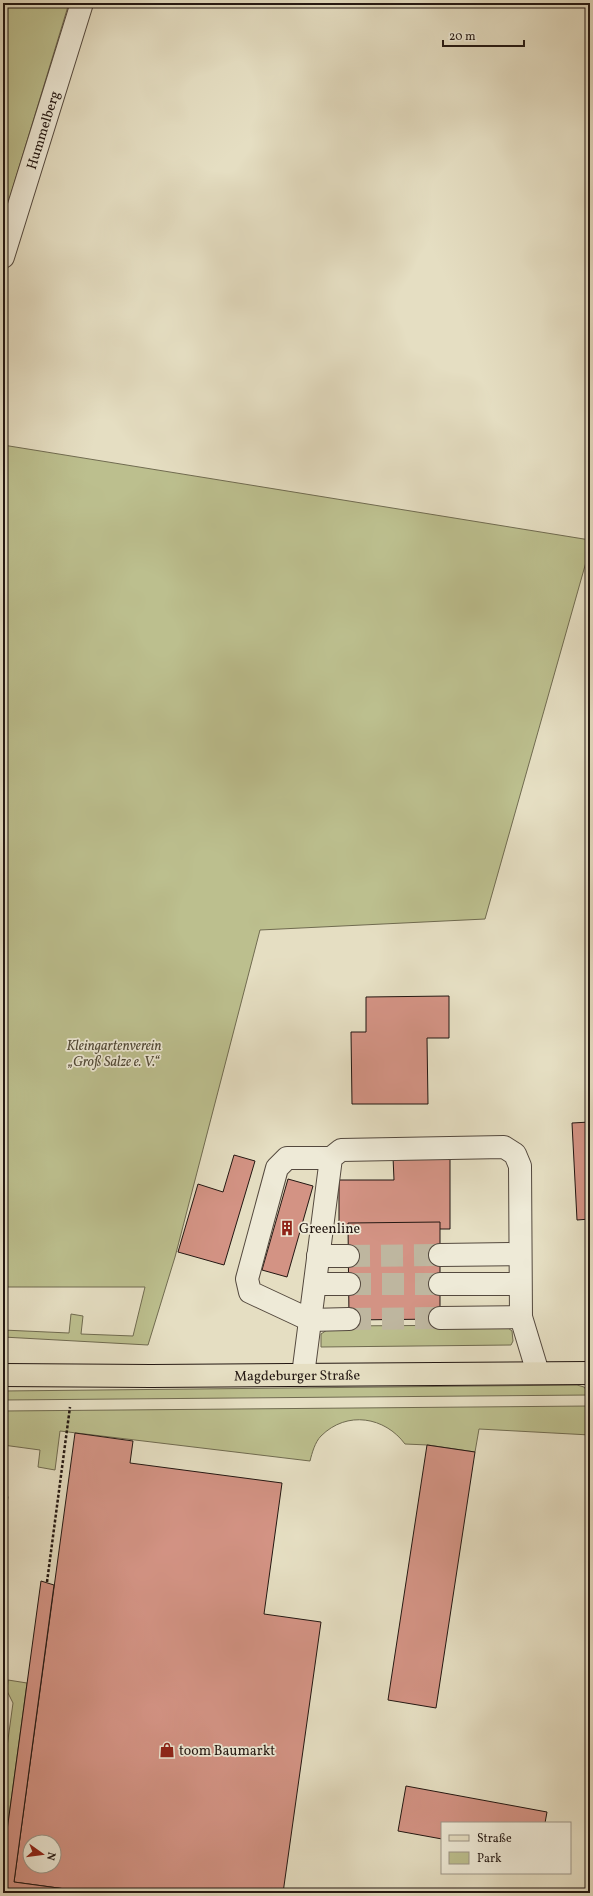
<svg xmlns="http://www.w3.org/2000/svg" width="593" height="1896" viewBox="0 0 593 1896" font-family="Vollkorn,serif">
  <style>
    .green { fill: #bcbf8e; stroke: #706b50 }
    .building { fill: #d39384; stroke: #231712; fill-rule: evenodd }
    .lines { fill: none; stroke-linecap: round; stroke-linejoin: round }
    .minor-tunnel { stroke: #beb69f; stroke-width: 22; stroke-dasharray: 22 11; stroke-linecap: butt }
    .minor-casing { stroke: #54493e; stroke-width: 24 }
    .major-casing { stroke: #231712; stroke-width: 24 }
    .path { stroke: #231712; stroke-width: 2.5; stroke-dasharray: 3 2; stroke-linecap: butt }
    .minor { stroke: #eeead7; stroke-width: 22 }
    .major { stroke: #e5dec2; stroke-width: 22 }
    .labels { text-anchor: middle; stroke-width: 3.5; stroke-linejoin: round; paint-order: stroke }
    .street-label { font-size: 14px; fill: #231712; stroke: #eeead7 }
    .park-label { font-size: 14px; font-style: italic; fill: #514937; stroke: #eeead7 }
    .poi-label { font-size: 14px; fill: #231712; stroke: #eeead7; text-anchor: start }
  </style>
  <rect width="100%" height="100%" fill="#e5dec2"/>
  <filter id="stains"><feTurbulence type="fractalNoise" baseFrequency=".005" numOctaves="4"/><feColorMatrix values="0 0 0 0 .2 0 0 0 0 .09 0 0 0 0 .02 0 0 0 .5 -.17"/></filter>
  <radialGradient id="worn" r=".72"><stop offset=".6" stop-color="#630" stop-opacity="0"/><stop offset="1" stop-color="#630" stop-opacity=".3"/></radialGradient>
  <g class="green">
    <path d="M3 3H69L3 220Z"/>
    <path d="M3 445 590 540V548L485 919 260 930 175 1257 148 1345 3 1337V1330L69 1333 71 1314 83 1316 81 1334 133 1336 145 1287H3Z"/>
    <path d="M504 1325 512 1331 513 1341 511 1345 321 1347V1334L333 1326Z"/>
    <path d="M577 1385 584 1387 590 1395 3 1400V1391Z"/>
    <path d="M590 1406V1435L479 1429 475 1452 428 1445 405 1444C385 1417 347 1410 321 1436 315 1442 312 1453 310 1461L60 1431 55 1470 38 1467 40 1450 3 1445V1411Z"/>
    <path d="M3 1488 8 1497 3 1526Z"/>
    <path d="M8 1680 27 1683 3 1860V1776L13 1703 7 1691Z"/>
  </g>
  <g class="building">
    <path d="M449 996V1038H427L428 1104H352L351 1032H366V997Z"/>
    <path d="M590 1122V1219L577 1220 572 1123Z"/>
    <path d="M234 1155 255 1161 224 1265 178 1252 198 1184 223 1192Z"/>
    <path d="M393 1157H450V1229H339V1180H394Z"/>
    <path d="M288 1179 313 1186 287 1277 262 1270Z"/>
    <path d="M440 1222V1319L349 1320 348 1223Z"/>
    <path d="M75 1433 133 1441 130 1463 282 1483 264 1614 321 1622 283 1893H95L14 1882ZM30 1842H54V1866H30Z"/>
    <path d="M427 1445 475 1452 436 1708 388 1700Z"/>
    <path d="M41 1581 54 1585 14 1882 95 1893H3V1860Z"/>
    <path d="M406 1786 547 1812 545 1823H442V1839L398 1831Z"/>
  </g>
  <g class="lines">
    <g class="minor-tunnel">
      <path d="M348 1256 440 1255"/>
      <path d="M349 1284H440"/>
      <path d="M349 1319 440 1318"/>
    </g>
    <g class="minor-casing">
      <g id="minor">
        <path id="s1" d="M3 257 82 3"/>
        <path d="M331 1158H287L277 1168 247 1279 250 1292 310 1320 349 1319"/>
        <path d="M440 1255 520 1254"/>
        <path d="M318 1256H348"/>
        <path d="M315 1284H349"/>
        <path d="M440 1284H520"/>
        <path d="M440 1318 521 1317"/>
        <path d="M303 1375 331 1158 341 1150 504 1147 515 1154 520 1166 521 1317 538 1373"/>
      </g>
    </g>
    <g class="major-casing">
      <g id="major">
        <path id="s2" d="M3 1375 151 1376 590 1373"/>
      </g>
    </g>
    <path class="path" d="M47 1582 70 1407"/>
    <use href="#minor" class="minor"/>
    <use href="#major" class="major"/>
  </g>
  <defs>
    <g id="building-bare" transform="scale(1.2)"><path d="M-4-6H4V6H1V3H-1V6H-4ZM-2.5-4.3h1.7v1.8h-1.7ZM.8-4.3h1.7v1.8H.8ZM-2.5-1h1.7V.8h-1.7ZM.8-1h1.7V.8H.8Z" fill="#8f2418" stroke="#eeead7" stroke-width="2.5" paint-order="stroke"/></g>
    <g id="shop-bare" transform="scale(1.2)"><path d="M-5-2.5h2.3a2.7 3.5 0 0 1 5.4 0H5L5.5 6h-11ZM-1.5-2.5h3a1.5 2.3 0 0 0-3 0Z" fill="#8f2418" stroke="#eeead7" stroke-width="2.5" paint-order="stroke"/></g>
  </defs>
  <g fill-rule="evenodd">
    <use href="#building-bare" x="287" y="1228"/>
    <use href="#shop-bare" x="167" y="1750"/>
  </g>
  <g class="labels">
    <g class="street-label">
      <text dy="5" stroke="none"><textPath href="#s1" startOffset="133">Hummelberg</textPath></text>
      <text dy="5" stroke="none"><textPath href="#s2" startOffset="294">Magdeburger Straße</textPath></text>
    </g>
    <g class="park-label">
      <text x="114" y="1050">Kleingartenverein<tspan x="114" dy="16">„Groß Salze e. V.“</tspan></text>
    </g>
    <g class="poi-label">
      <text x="299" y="1233">Greenline</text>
      <text x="179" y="1755">toom Baumarkt</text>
    </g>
  </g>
  <rect width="593" height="1896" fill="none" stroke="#e5dec2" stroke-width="16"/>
  <rect x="4" y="4" width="585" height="1888" fill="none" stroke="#231712" stroke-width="2"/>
  <rect x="8" y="8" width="577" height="1880" fill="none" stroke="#231712"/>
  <rect x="441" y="1822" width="130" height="52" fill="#eeead7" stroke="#9d9688"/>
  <rect x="449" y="1835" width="20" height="6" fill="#e5dec2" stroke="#9d9688"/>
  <text x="477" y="1842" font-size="12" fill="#231712">Straße</text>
  <rect x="449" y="1852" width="20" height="12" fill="#bcbf8e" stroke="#9d9688"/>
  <text x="477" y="1862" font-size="12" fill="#231712">Park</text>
  <g transform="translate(42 1854) rotate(104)"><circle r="19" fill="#eeead7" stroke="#9d9688"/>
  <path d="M0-3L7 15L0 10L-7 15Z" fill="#8f2418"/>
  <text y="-6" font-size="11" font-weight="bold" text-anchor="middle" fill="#231712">N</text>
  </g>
  <path d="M443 40v6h81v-6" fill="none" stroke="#231712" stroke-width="2"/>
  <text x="449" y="40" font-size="12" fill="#231712" stroke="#eeead7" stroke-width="3" paint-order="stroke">20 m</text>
  <rect width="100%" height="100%" filter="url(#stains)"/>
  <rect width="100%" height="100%" fill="url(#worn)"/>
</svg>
